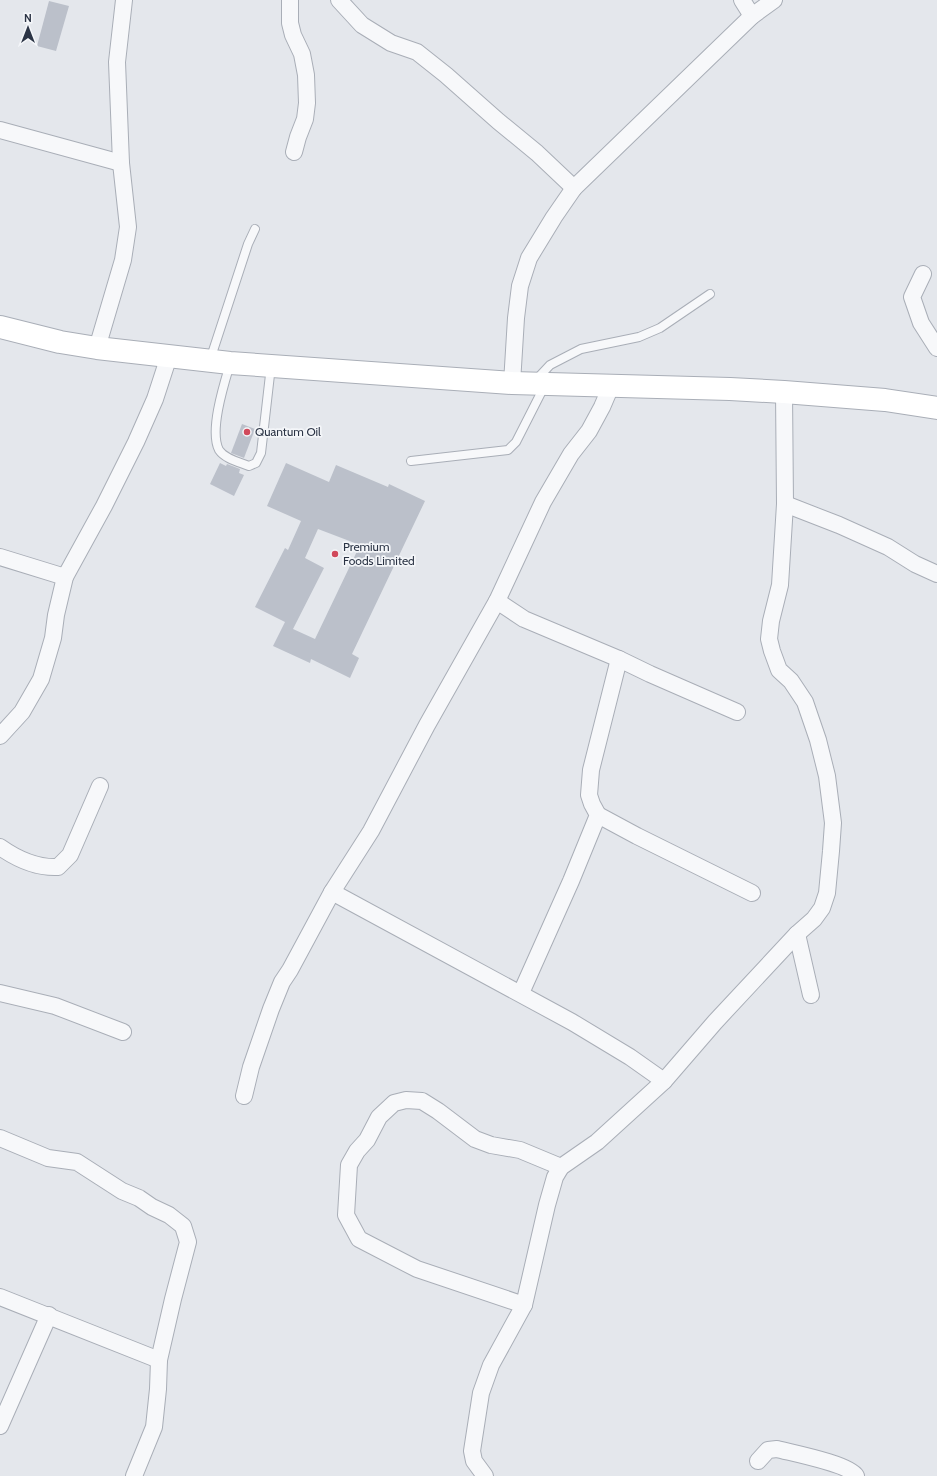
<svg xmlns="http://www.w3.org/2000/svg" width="937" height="1476" viewBox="0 0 937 1476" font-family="Cabin,sans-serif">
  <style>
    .building { fill: #bbc0ca; fill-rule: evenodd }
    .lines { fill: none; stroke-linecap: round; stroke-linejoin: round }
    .lane-casing { stroke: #a9aeb7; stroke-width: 10 }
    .street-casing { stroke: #a9aeb7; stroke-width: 18 }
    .secondary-casing { stroke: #a9aeb7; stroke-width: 24 }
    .lane { stroke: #f7f8fa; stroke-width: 8 }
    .street { stroke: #f7f8fa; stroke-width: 16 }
    .secondary { stroke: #fff; stroke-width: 22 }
    .poi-dot { fill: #d1495b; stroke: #f4f6f9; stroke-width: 1.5 }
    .labels { text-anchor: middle; stroke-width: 3.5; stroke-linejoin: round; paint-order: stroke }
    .poi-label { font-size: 12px; fill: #2b3445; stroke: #f4f6f9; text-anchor: start }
  </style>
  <rect width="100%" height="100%" fill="#e4e7ec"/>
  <g class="building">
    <path d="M49 1 69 6 56 51 37 46Z"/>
    <path d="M242 424 255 429 244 458 231 453Z"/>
    <path d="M220 463 226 466 227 464 240 469 239 473 244 475 234 496 210 484Z"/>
    <path d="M286 463 329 482 336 465 388 487 389 484 425 501 352 654 359 658 350 678 311 659 310 663 273 646 285 622 255 607 285 548 288 550 301 521 267 506ZM318 529 360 545 315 639 293 629 324 568 305 558Z"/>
  </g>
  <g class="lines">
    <g class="lane-casing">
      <g id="lane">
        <path d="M210 360 248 244 255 229"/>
        <path d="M230 364C224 384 209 431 219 450 225 459 239 462 249 466L256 463 261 453 271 366"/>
        <path d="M535 381 550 365 581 349 639 337 660 328 710 294"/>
        <path d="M411 461 508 450 516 442 545 385"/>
      </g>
    </g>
    <g class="street-casing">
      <g id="street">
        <path d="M290 0V23L293 35 302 54 306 75 307 103 305 119 298 137 294 152"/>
        <path d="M339 0 362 25 391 43 417 52 446 75 498 121 537 153 574 188"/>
        <path d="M742 0 752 16"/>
        <path d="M0 130 121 163"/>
        <path d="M923 274 912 297 921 323 937 348"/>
        <path d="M97 348 123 260 128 227 121 163 117 62 124 0"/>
        <path d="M512 383 516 318 520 286 529 258 554 217 574 188 752 16 774 0"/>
        <path d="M785 504 839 525 888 547 915 564 937 574"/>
        <path d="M0 557 65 577"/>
        <path d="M497 601 524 619 619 659 650 674 737 712"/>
        <path d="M0 736 22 712 41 679 53 638 56 615 65 577 104 506 136 442 155 399 169 356"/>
        <path d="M598 815 637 836 752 893"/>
        <path d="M0 847C17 859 37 868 58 867L70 855 100 786"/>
        <path d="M332 892 572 1022 630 1057 664 1081"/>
        <path d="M797 934 811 995"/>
        <path d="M0 993 55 1006 123 1032"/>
        <path d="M521 993 571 881 598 815 592 804 589 795 591 770 619 659"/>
        <path d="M244 1096 251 1067 271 1009 282 982 290 970 332 892 371 831 427 725 497 601 543 502 571 454 589 431 602 407 611 386"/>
        <path d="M0 1138 48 1158 77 1162 122 1191 139 1198 152 1207 169 1215 183 1226 188 1242 173 1299 159 1360 158 1389 154 1427 134 1476"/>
        <path d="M0 1297 159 1360"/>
        <path d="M524 1305 417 1269 359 1239 346 1215 349 1165 357 1151 367 1140 379 1117 394 1103 406 1100 422 1101 438 1111 475 1139 491 1145 520 1150 561 1167"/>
        <path d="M0 1426 49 1315"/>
        <path d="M758 1461 768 1450 777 1449C792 1453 849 1464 856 1476"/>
        <path d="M485 1476 474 1461 472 1451 481 1393 491 1365 524 1305 547 1205 555 1177 561 1167 597 1142 664 1081 715 1022 797 934 814 919 822 908 827 893 831 851 833 823 827 776 818 740 805 702 791 681 779 670 772 651 769 639 771 621 780 585 785 504 784 392"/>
      </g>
    </g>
    <g class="secondary-casing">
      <path id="secondary" d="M0 327 60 342 97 348 230 363 512 383 730 389 784 392 885 400 937 408"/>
    </g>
    <use href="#lane" class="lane"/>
    <use href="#street" class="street"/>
    <use href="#secondary" class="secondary"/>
  </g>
  <g class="poi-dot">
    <circle cx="247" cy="432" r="4"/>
    <circle cx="335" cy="554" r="4"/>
  </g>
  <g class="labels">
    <g class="poi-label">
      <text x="255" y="436">Quantum Oil</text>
      <text x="343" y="551">Premium<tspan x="343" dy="14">Foods Limited</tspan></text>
    </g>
  </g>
  <g transform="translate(28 28)" stroke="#f4f6f9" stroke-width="3" paint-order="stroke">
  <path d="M0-3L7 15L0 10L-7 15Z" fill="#2b3445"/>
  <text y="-6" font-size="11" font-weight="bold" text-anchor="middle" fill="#2b3445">N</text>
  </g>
</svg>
